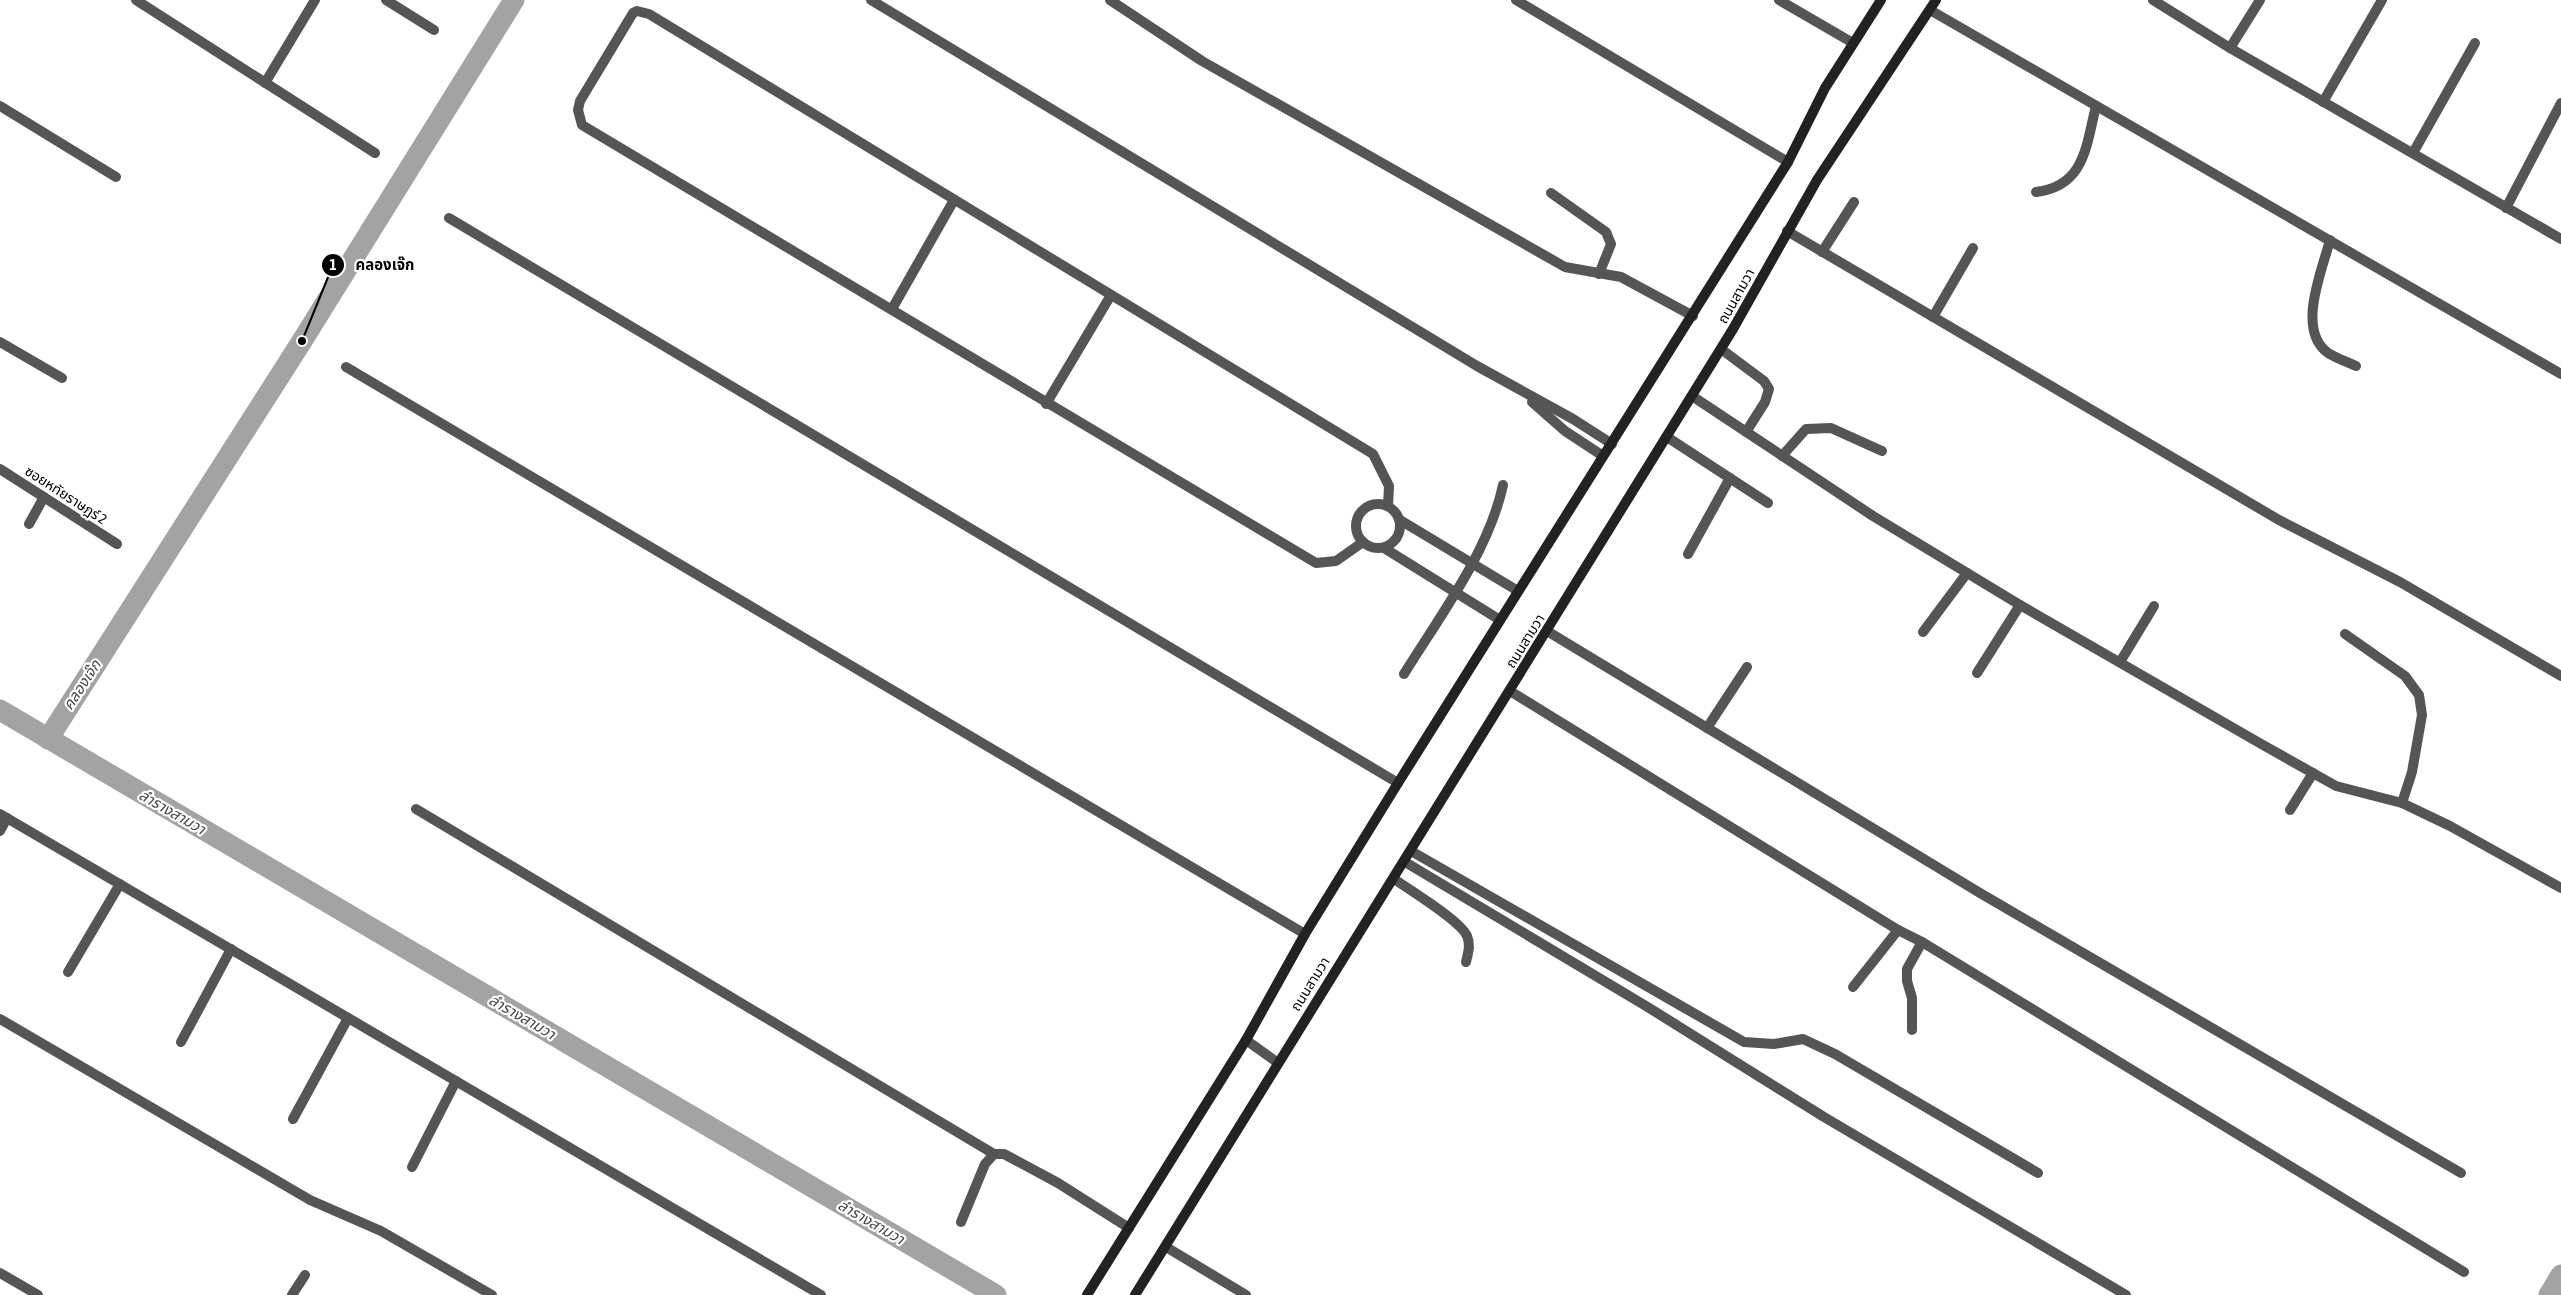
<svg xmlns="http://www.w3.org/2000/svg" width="2561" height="1295" viewBox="0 0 2561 1295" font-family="'Asap Condensed','Noto Sans Thai',sans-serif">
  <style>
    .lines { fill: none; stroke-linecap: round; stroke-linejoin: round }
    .canal { stroke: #a3a3a3; stroke-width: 21 }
    .lane { stroke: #555; stroke-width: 10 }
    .street { stroke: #555; stroke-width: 10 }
    .secondary { stroke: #222; stroke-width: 10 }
    .labels { text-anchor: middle; stroke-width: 4.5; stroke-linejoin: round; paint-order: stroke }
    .street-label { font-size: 14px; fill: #000; stroke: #fff }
    .water-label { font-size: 15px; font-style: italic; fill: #444; stroke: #fff }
    .leader { fill: none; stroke: #000; stroke-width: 2 }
    .callout-dot { fill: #000; stroke: #fff; stroke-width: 2 }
    .mark-label { font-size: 15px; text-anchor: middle; font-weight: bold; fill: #fff }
    .callout-label { font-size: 15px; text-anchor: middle; font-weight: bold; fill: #000; stroke: #fff; stroke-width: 4.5; stroke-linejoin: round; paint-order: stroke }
  </style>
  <rect width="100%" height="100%" fill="#fff"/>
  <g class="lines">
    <g class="canal">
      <path d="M0 710 996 1295"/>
      <path d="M48 739 302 341 514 0"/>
      <path d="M2549 1295 2561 1275"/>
    </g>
    <g class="lane">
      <path d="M2153 0 2230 48 2561 239"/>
      <path d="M2230 48 2260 0"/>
      <path d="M2323 102 2382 0"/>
      <path d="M2413 153 2475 43"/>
      <path d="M1551 193 1606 232 1611 244 1599 274"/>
      <path d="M2506 208 2561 103"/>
      <path d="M1822 252 1854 202"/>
      <path d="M1933 317 1973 248"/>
      <path d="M1721 349 1764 381 1769 389 1765 402 1746 432"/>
      <path d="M1667 437 1768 503"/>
      <path d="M1688 554 1730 478"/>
      <path d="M1923 632 1967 573"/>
      <path d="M2345 634 2405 676 2419 695 2422 715 2412 772 2402 803"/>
      <path d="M2120 662 2154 606"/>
      <path d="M1977 673 2020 605"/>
      <path d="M1707 728 1747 667"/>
      <path d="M1853 987 1898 930"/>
      <path d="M1912 1030V998L1907 981V969L1922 942"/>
      <path d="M292 1295 305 1275"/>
    </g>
    <g class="street">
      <path d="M136 0 375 153"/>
      <path d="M386 0 434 30"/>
      <path d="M871 0 1477 366 1573 419 1612 444"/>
      <path d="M1110 0 1202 61 1565 267 1621 277 1693 316"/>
      <path d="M1516 0 1788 162"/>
      <path d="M1779 0 1853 43"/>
      <path d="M1930 10 2561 374"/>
      <path d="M265 83 315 0"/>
      <path d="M0 106 116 177"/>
      <path d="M2036 192C2085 186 2086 146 2096 106"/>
      <path d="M449 218 1398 783"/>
      <path d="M1787 231 2279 520 2400 582 2561 676"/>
      <path d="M2330 240C2322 271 2296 330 2328 353 2336 358 2347 362 2356 366"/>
      <path d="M892 309 954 200"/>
      <path d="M0 342 62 378"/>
      <path d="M346 367 1305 934"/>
      <path d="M1692 396 1873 516 2020 605 2263 745 2336 786 2402 803 2450 826 2561 888"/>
      <path d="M1532 402 1565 431 1603 456"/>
      <path d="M1046 404 1111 295"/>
      <path d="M1782 456 1806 429 1831 428 1882 451"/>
      <path d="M0 469 117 544"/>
      <circle cx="1378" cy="526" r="22"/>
      <path d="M1400 520 1518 591"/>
      <path d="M29 524 44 497"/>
      <path d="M1363 542 1336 561 1316 563 582 125 578 110 580 101 633 13 637 11 649 14 1373 454 1389 486 1388 506"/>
      <path d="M1384 548 1500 620"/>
      <path d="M1547 631 1980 893 2461 1173"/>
      <path d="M1404 674C1440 616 1489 551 1503 485"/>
      <path d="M1510 691 1898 930 1922 942 2464 1272"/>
      <path d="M416 809 994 1154"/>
      <path d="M2290 810 2313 773"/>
      <path d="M0 814 821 1295"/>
      <path d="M0 831 7 818"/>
      <path d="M1411 851 1744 1042 1774 1044 1803 1039 1835 1054 2038 1173"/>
      <path d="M1405 862 1646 1006 1824 1117 2126 1295"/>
      <path d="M1394 879C1410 890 1461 921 1467 936 1471 945 1468 953 1466 962"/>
      <path d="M68 972 120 884"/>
      <path d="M0 1019 310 1200 381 1231 492 1295"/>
      <path d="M1246 1040 1278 1063"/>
      <path d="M181 1042 231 949"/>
      <path d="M293 1119 348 1018"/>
      <path d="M412 1167 456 1081"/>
      <path d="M961 1222 985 1164 994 1154H1004L1058 1183 1129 1228"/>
      <path d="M1166 1247 1246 1295"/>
      <path d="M0 1273 38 1295"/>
    </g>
    <g class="secondary">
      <path d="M1087 1295 1246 1040 1305 934 1398 783 1788 162 1825 88 1881 0"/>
      <path d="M1135 1295 1733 329 1817 180 1936 0"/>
    </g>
  </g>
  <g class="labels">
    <g class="street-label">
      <text transform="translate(1736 296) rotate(-61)" y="5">ถนนสามวา</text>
      <text transform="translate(66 495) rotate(33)" y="5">ซอยหทัยราษฎร์ 2</text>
      <text transform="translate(1525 641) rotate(-58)" y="5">ถนนสามวา</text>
      <text transform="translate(1310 984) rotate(-58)" y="5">ถนนสามวา</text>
    </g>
    <g class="water-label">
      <text transform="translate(82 685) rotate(-57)" y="5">คลองเจ๊ก</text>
      <text transform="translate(172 812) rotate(30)" y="5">ลำรางสามวา</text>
      <text transform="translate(522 1017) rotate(30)" y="5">ลำรางสามวา</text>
      <text transform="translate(871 1222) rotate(30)" y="5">ลำรางสามวา</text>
    </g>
  </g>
  <path class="leader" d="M302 341L333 265"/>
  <g class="callout-dot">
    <circle cx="302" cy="341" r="5"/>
    <circle cx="333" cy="265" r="12"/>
  </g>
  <g class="mark-label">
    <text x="333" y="270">1</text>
  </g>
  <g class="callout-label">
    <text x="385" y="270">คลองเจ๊ก</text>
  </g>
</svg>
